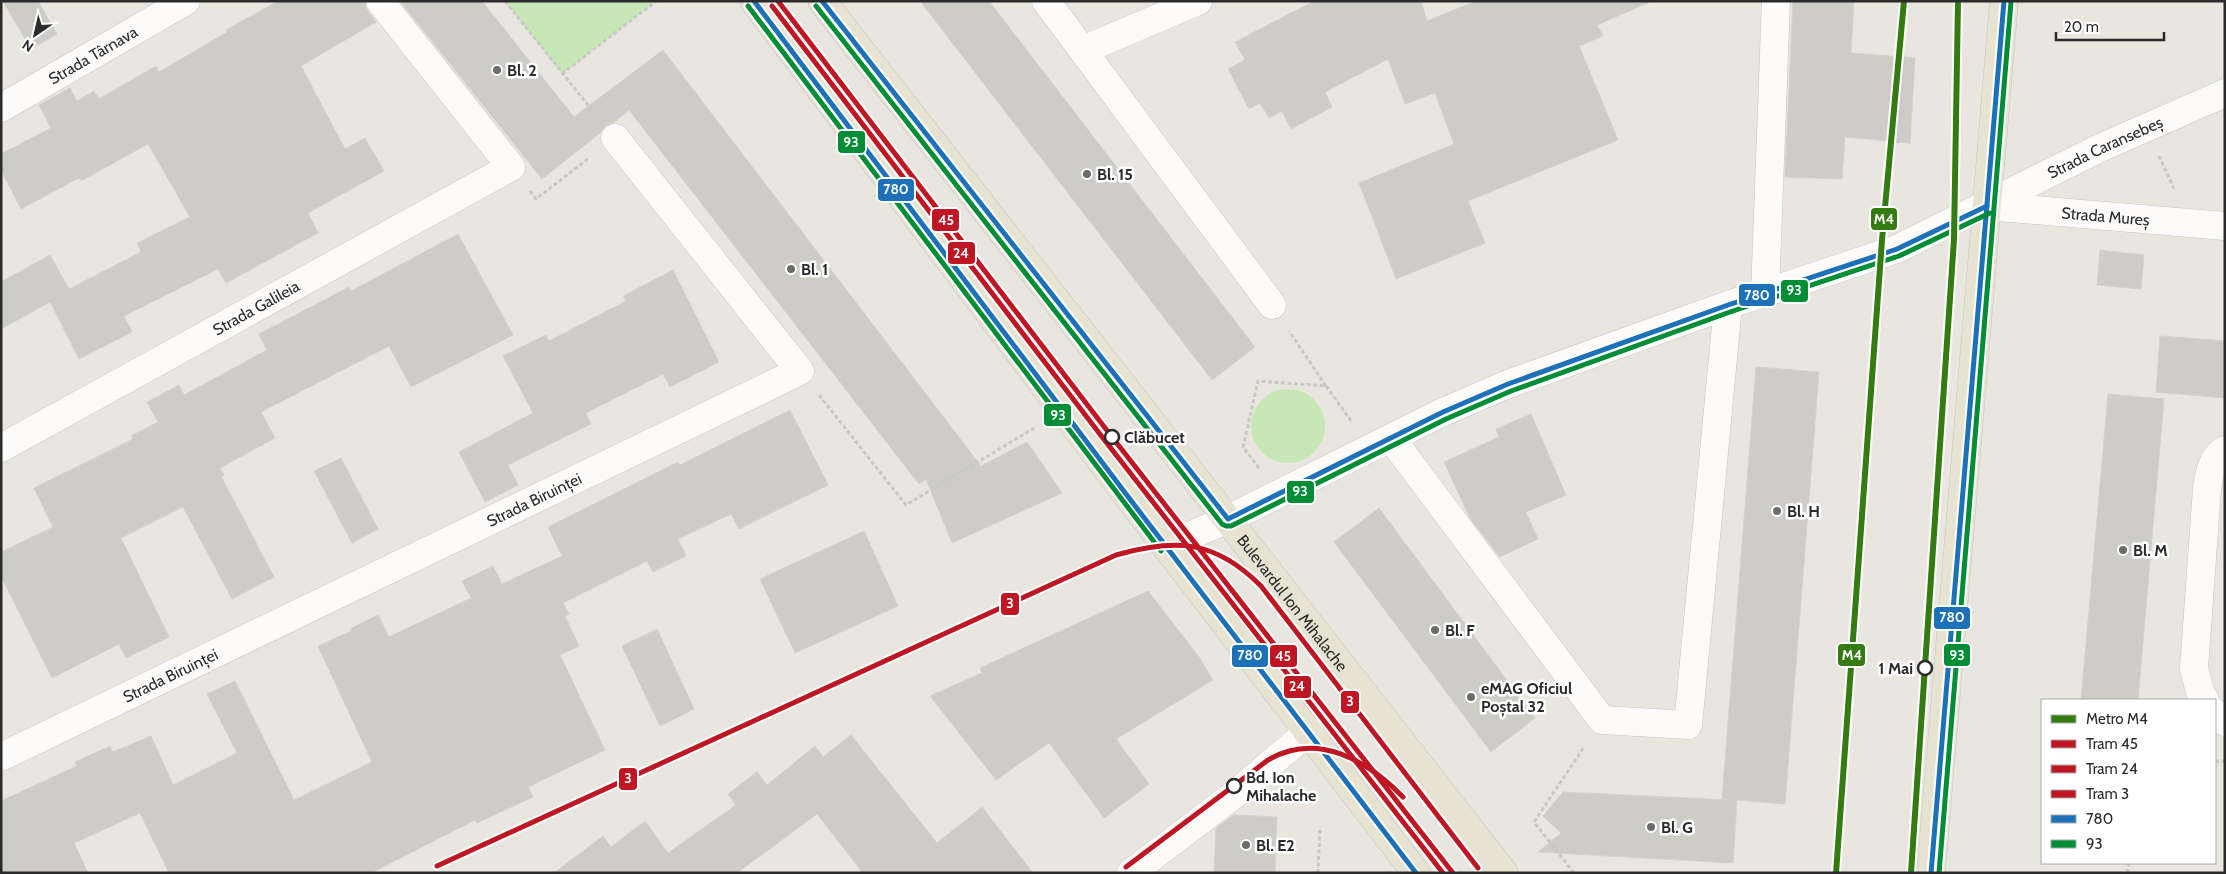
<svg xmlns="http://www.w3.org/2000/svg" width="2226" height="874" viewBox="0 0 2226 874" font-family="Cabin,sans-serif">
  <style>
    .green { fill: #c8e7b7 }
    .building { fill: #ceccc7; stroke: #d4d2cc }
    .lines { fill: none; stroke-linecap: round; stroke-linejoin: round }
    .minor-casing { stroke: #c6c5c6; stroke-width: 29 }
    .major-casing { stroke: #c5c4c1; stroke-width: 29 }
    .path { stroke: #c8c8c7; stroke-width: 3; stroke-dasharray: 4 2.5; stroke-linecap: butt }
    .minor { stroke: #fcfbfa; stroke-width: 28 }
    .major { stroke: #e7e3d3; stroke-width: 28 }
    .bus-1-casing { stroke: #fff; stroke-width: 9 }
    .bus-2-casing { stroke: #fff; stroke-width: 9 }
    .bus-1 { stroke: #1d71b8; stroke-width: 5 }
    .bus-2 { stroke: #008d36; stroke-width: 5 }
    .tram-1-casing { stroke: #fff; stroke-width: 9 }
    .tram-2-casing { stroke: #fff; stroke-width: 9 }
    .tram-3-casing { stroke: #fff; stroke-width: 9 }
    .tram-1 { stroke: #be1622; stroke-width: 5 }
    .tram-2 { stroke: #be1622; stroke-width: 5 }
    .tram-3 { stroke: #be1622; stroke-width: 5 }
    .metro-1-casing { stroke: #fff; stroke-width: 10 }
    .metro-1 { stroke: #347c11; stroke-width: 6 }
    .poi-dot { fill: #6e6c6a; stroke: #fff; stroke-width: 2 }
    .stop-dot { fill: #fff; stroke: #2b2b2b; stroke-width: 2.5 }
    .labels { text-anchor: middle; stroke-width: 5; stroke-linejoin: round; paint-order: stroke }
    .street-label { font-size: 16px; fill: #2b2b2b; stroke: #fff }
    .poi-label { font-size: 16px; font-weight: bold; fill: #2b2b2b; stroke: #fff; text-anchor: start }
    .stop-label { font-size: 16px; font-weight: bold; fill: #2b2b2b; stroke: #fff; text-anchor: start }
    .line-badge { stroke: #fff; stroke-width: 2 }
    .badge-label { font-size: 14px; text-anchor: middle; font-weight: bold; fill: #fff }
  </style>
  <rect width="100%" height="100%" fill="#e9e6e0"/>
  <g class="green">
    <path d="M505 1H656L562 74Z"/>
    <circle cx="1288" cy="426" r="37"/>
  </g>
  <g class="building">
    <path d="M3 1H38L57 34 31 49Z"/>
    <path d="M278 1H365L367 10 376 22 301 66 345 149 365 138 384 171 308 213 318 233 226 283 218 269 124 316 132 332 79 359 50 302 1 329V282L50 255 69 289 141 252 137 243 190 217 148 144 81 181 79 178 21 209 1 170V154L51 128 39 105 70 88 77 101 94 91 99 99 156 66 159 72 227 32 226 30Z"/>
    <path d="M400 1H482L574 117 663 50 981 466 1027 442 1062 493 952 543 926 479 919 484 629 110 613 123 605 126 600 133 542 179Z"/>
    <path d="M920 1H989L1255 347 1212 380Z"/>
    <path d="M1314 1H1421L1427 21 1476 1H1652L1597 25 1603 36 1579 46 1618 140 1468 201 1485 243 1396 279 1359 183 1454 144 1435 93 1405 104 1388 59 1325 92 1332 107 1291 129 1282 111 1269 118 1260 103 1249 109 1228 69 1245 60 1235 42Z"/>
    <path d="M1793 1H1854L1851 53 1915 58 1910 143 1845 137 1842 179 1785 177Z"/>
    <path d="M458 234 513 335 411 387 389 346 261 412 275 438 220 468 224 475 221 476 274 577 232 599 183 507 121 538 169 637 126 658 119 644 52 678 1 576V552L53 527 34 488 133 439 131 436 158 422 147 402 179 385 184 395 267 350 259 334 349 287 351 291Z"/>
    <path d="M2100 250 2144 255 2141 289 2097 285Z"/>
    <path d="M673 270 719 362 670 387 663 374 586 413 591 424 508 465 518 485 485 502 459 452 533 413 503 356 546 335 549 341 626 301 623 296Z"/>
    <path d="M2160 336 2225 341V398L2156 392Z"/>
    <path d="M1756 367 1819 372 1785 804 1737 800 1733 863 1538 852 1561 833 1543 816 1563 792 1730 800 1722 799Z"/>
    <path d="M2108 394 2164 399 2138 700H2081Z"/>
    <path d="M790 410 828 485 739 529 731 514 678 539 686 556 653 572 647 561 563 603 569 614 565 616 579 646 560 655 605 750 528 787 533 797 477 823 475 820 371 873H169L140 813 74 843 88 873H1V801L77 766 75 762 110 746 113 752 151 736 173 785 237 753 207 694 235 681 294 800 372 762 318 646 351 631 350 629 378 615 389 637 471 598 462 581 493 566 502 584 562 556 548 527 678 462 680 465Z"/>
    <path d="M1531 414 1566 495 1526 512 1538 539 1500 557 1470 518 1444 462 1499 437 1496 429Z"/>
    <path d="M341 458 378 529 352 543 314 471Z"/>
    <path d="M1379 508 1535 718 1491 752 1334 542Z"/>
    <path d="M864 531 898 606 795 653 760 579Z"/>
    <path d="M1148 591 1199 657 1213 680 1116 739 1149 784 1104 818 1049 743 996 780 930 696 982 673 980 668Z"/>
    <path d="M657 629 694 709 660 726 622 646Z"/>
    <path d="M851 735 937 843 982 807 1033 873H863L817 814 737 873H554L603 836 611 847 645 821 668 853 736 805 728 794 757 772 767 785 815 746 823 757Z"/>
    <path d="M1234 815 1277 817 1275 873H1214L1216 828Z"/>
  </g>
  <g class="lines">
    <g class="minor-casing">
      <g id="minor">
        <path d="M1046 1 1272 305"/>
        <path d="M1083 50 1198 1"/>
        <path id="s1" d="M1 108 186 1"/>
        <path id="s2" d="M1987 206 2225 226"/>
        <path d="M1765 293 1776 1"/>
        <path d="M1391 438 1602 720 1688 725 1728 305"/>
        <path id="s3" d="M1 448 511 167 380 1"/>
        <path id="s4" d="M1167 546 1228 519 1443 412 1508 384 1728 305 1897 249 2100 148 2225 93"/>
        <path d="M2205 700 2200 692 2194 668 2207 489C2209 475 2211 458 2225 450"/>
        <path d="M2215 713 2225 722"/>
        <path id="s5" d="M1 757 800 371 615 138"/>
        <path d="M1131 873 1235 794 1309 731"/>
      </g>
    </g>
    <g class="major-casing">
      <g id="major">
        <path d="M754 1 1126 494 1416 873"/>
        <path id="s6" d="M822 1 1504 873"/>
        <path d="M1931 873 2004 1"/>
      </g>
    </g>
    <g class="path">
      <path d="M505 1 595 114"/>
      <path d="M562 74 656 1"/>
      <path d="M1898 143 1904 57"/>
      <path d="M2159 156 2174 189"/>
      <path d="M530 191 536 199 589 158"/>
      <path d="M1326 386 1352 422"/>
      <path d="M819 395 906 505 1036 427"/>
      <path d="M1259 468 1243 447 1258 381 1326 386 1289 331"/>
      <path d="M2215 761H2225"/>
      <path d="M1318 873 1320 827"/>
      <path d="M1574 873 1534 822 1584 747"/>
      <path d="M2127 873 2129 863"/>
    </g>
    <use href="#minor" class="minor"/>
    <use href="#major" class="major"/>
    <g class="bus-1-casing">
      <g id="bus-1">
        <path d="M754 1 1126 494 1416 873"/>
        <path d="M822 1 1228 519 1443 412 1508 384 1728 305 1897 249 1987 206"/>
        <path d="M1931 873 2004 1"/>
      </g>
    </g>
    <g class="bus-2-casing">
      <g id="bus-2">
        <path d="M748 6 1161 551"/>
        <path d="M816 6 1222 524 1226 526H1231L1446 419 1511 391 1730 312 1899 256 1990 213"/>
        <path d="M1939 873 2011 2"/>
      </g>
    </g>
    <use href="#bus-1" class="bus-1"/>
    <use href="#bus-2" class="bus-2"/>
    <g class="tram-1-casing">
      <path id="tram-1" d="M778 1 1112 437 1453 873"/>
    </g>
    <g class="tram-2-casing">
      <path id="tram-2" d="M772 6 1106 442 1443 873"/>
    </g>
    <g class="tram-3-casing">
      <g id="tram-3">
        <path d="M437 866 1116 555C1177 538 1215 540 1261 586L1478 868"/>
        <path d="M1126 867 1268 760C1318 731 1368 761 1403 797"/>
      </g>
    </g>
    <use href="#tram-1" class="tram-1"/>
    <use href="#tram-2" class="tram-2"/>
    <use href="#tram-3" class="tram-3"/>
    <g class="metro-1-casing">
      <g id="metro-1">
        <path d="M1836 873 1882 240 1904 1"/>
        <path d="M1911 873 1954 239 1958 1"/>
      </g>
    </g>
    <use href="#metro-1" class="metro-1"/>
  </g>
  <g class="poi-dot">
    <circle cx="497" cy="70" r="5"/>
    <circle cx="1087" cy="174" r="5"/>
    <circle cx="791" cy="269" r="5"/>
    <circle cx="1777" cy="511" r="5"/>
    <circle cx="2123" cy="550" r="5"/>
    <circle cx="1435" cy="630" r="5"/>
    <circle cx="1471" cy="697" r="5"/>
    <circle cx="1651" cy="827" r="5"/>
    <circle cx="1246" cy="845" r="5"/>
  </g>
  <g class="stop-dot">
    <circle cx="1112" cy="437" r="7"/>
    <circle cx="1925" cy="668" r="7"/>
    <circle cx="1234" cy="786" r="7"/>
  </g>
  <g class="labels">
    <g class="street-label">
      <text dy="6" stroke="none"><textPath href="#s1" startOffset="106">Strada Târnava</textPath></text>
      <text dy="6" stroke="none"><textPath href="#s4" startOffset="1021">Strada Caransebeș</textPath></text>
      <text dy="6" stroke="none"><textPath href="#s2" startOffset="119">Strada Mureș</textPath></text>
      <text dy="6" stroke="none"><textPath href="#s3" startOffset="291">Strada Galileia</textPath></text>
      <text dy="6" stroke="none"><textPath href="#s5" startOffset="592">Strada Biruinței</textPath></text>
      <text dy="6" stroke="none"><textPath href="#s6" startOffset="764">Bulevardul Ion Mihalache</textPath></text>
      <text dy="6" stroke="none"><textPath href="#s5" startOffset="188">Strada Biruinței</textPath></text>
    </g>
    <g class="poi-label">
      <text x="507" y="76">Bl. 2</text>
      <text x="1097" y="180">Bl. 15</text>
      <text x="801" y="275">Bl. 1</text>
      <text x="1787" y="517">Bl. H</text>
      <text x="2133" y="556">Bl. M</text>
      <text x="1445" y="636">Bl. F</text>
      <text x="1481" y="694">eMAG Oficiul<tspan x="1481" dy="18">Poștal 32</tspan></text>
      <text x="1661" y="833">Bl. G</text>
      <text x="1256" y="851">Bl. E2</text>
    </g>
    <g class="stop-label">
      <text x="1124" y="443">Clăbucet</text>
      <text x="1913" y="674" text-anchor="end">1 Mai</text>
      <text x="1246" y="783">Bd. Ion<tspan x="1246" dy="18">Mihalache</tspan></text>
    </g>
  </g>
  <g class="line-badge">
    <rect x="837" y="130" width="29" height="24" rx="5" fill="#008d36"/>
    <rect x="877" y="178" width="38" height="24" rx="5" fill="#1d71b8"/>
    <rect x="1870" y="207" width="28" height="24" rx="5" fill="#347c11"/>
    <rect x="931" y="208" width="29" height="24" rx="5" fill="#be1622"/>
    <rect x="947" y="241" width="29" height="24" rx="5" fill="#be1622"/>
    <rect x="1780" y="279" width="29" height="24" rx="5" fill="#008d36"/>
    <rect x="1738" y="283" width="38" height="24" rx="5" fill="#1d71b8"/>
    <rect x="1043" y="403" width="29" height="24" rx="5" fill="#008d36"/>
    <rect x="1286" y="480" width="29" height="24" rx="5" fill="#008d36"/>
    <rect x="1000" y="592" width="20" height="24" rx="5" fill="#be1622"/>
    <rect x="1933" y="606" width="38" height="24" rx="5" fill="#1d71b8"/>
    <rect x="1837" y="643" width="29" height="24" rx="5" fill="#347c11"/>
    <rect x="1943" y="643" width="28" height="24" rx="5" fill="#008d36"/>
    <rect x="1231" y="644" width="38" height="24" rx="5" fill="#1d71b8"/>
    <rect x="1269" y="644" width="29" height="24" rx="5" fill="#be1622"/>
    <rect x="1283" y="675" width="29" height="24" rx="5" fill="#be1622"/>
    <rect x="1340" y="690" width="20" height="24" rx="5" fill="#be1622"/>
    <rect x="618" y="767" width="20" height="24" rx="5" fill="#be1622"/>
  </g>
  <g class="badge-label">
    <text x="851" y="147">93</text>
    <text x="896" y="194">780</text>
    <text x="1884" y="224">M4</text>
    <text x="946" y="225">45</text>
    <text x="961" y="258">24</text>
    <text x="1794" y="295">93</text>
    <text x="1757" y="300">780</text>
    <text x="1058" y="420">93</text>
    <text x="1300" y="496">93</text>
    <text x="1010" y="608">3</text>
    <text x="1952" y="622">780</text>
    <text x="1852" y="660">M4</text>
    <text x="1957" y="660">93</text>
    <text x="1250" y="660">780</text>
    <text x="1283" y="661">45</text>
    <text x="1297" y="691">24</text>
    <text x="1350" y="706">3</text>
    <text x="628" y="783">3</text>
  </g>
  <rect width="2226" height="874" fill="none" stroke="#2b2b2b" stroke-width="5"/>
  <rect x="2041" y="699" width="175" height="165" fill="#ffffff" stroke="#aaaaaa"/>
  <rect x="2051" y="715" width="25" height="8" fill="#347c11" stroke="#aaaaaa"/>
  <text x="2086" y="724" font-size="15" fill="#2b2b2b">Metro M4</text>
  <rect x="2051" y="740" width="25" height="8" fill="#be1622" stroke="#aaaaaa"/>
  <text x="2086" y="749" font-size="15" fill="#2b2b2b">Tram 45</text>
  <rect x="2051" y="765" width="25" height="8" fill="#be1622" stroke="#aaaaaa"/>
  <text x="2086" y="774" font-size="15" fill="#2b2b2b">Tram 24</text>
  <rect x="2051" y="790" width="25" height="8" fill="#be1622" stroke="#aaaaaa"/>
  <text x="2086" y="799" font-size="15" fill="#2b2b2b">Tram 3</text>
  <rect x="2051" y="815" width="25" height="8" fill="#1d71b8" stroke="#aaaaaa"/>
  <text x="2086" y="824" font-size="15" fill="#2b2b2b">780</text>
  <rect x="2051" y="840" width="25" height="8" fill="#008d36" stroke="#aaaaaa"/>
  <text x="2086" y="849" font-size="15" fill="#2b2b2b">93</text>
  <g transform="translate(35 35) rotate(214)" stroke="#ffffff" stroke-width="4" paint-order="stroke">
  <path d="M0-4L9 19L0 12L-9 19Z" fill="#2b2b2b"/>
  <text y="-8" font-size="14" font-weight="bold" text-anchor="middle" fill="#2b2b2b">N</text>
  </g>
  <path d="M2056 32v8h108v-8" fill="none" stroke="#2b2b2b" stroke-width="2.5"/>
  <text x="2064" y="32" font-size="15" fill="#2b2b2b" stroke="#ffffff" stroke-width="4" paint-order="stroke">20 m</text>
</svg>
